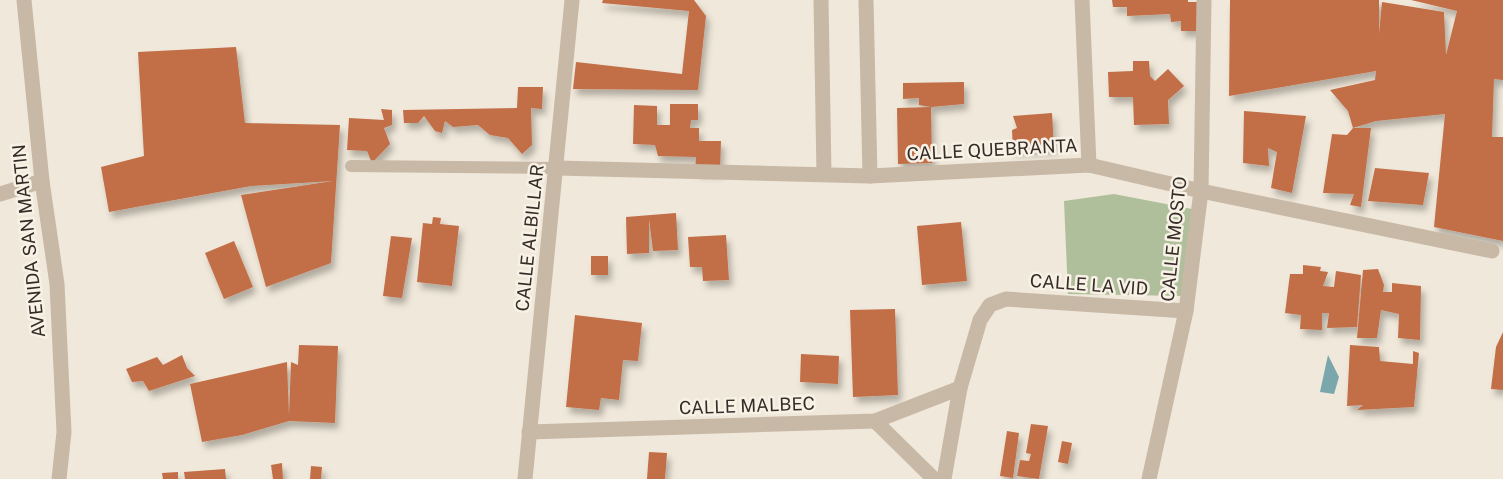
<svg xmlns="http://www.w3.org/2000/svg" width="1503" height="479" viewBox="0 0 1503 479" font-family="'Public Sans',sans-serif">
  <style>
    .green { fill: #b0bf9b }
    .water { fill: #7aa7ac }
    .building { fill: #c26e47; filter: url(#shadow) }
    .lines { fill: none; stroke-linecap: round; stroke-linejoin: round }
    .service { stroke: #c8b8a6; stroke-width: 12 }
    .minor { stroke: #c8b8a6; stroke-width: 15 }
    .labels { text-anchor: middle; stroke-width: 5; stroke-linejoin: round; paint-order: stroke }
    .street-label { font-size: 18px; fill: #352c27; stroke: #f8f1e6 }
  </style>
  <defs>
    <filter id="shadow"><feDropShadow dx="3.5" dy="6" stdDeviation="3" flood-color="#0004"/></filter>
  </defs>
  <rect width="100%" height="100%" fill="#f0e8da"/>
  <path class="green" d="M1114 194 1192 209 1184 296 1068 294 1064 201Z"/>
  <path class="water" d="M1328 355 1339 377 1334 394 1320 392Z"/>
  <g class="building">
    <path d="M603 0H694L706 16 698 90 573 89 576 62 682 74 689 11 602 3Z"/>
    <path d="M1112 0H1188V2H1197L1198 31H1181V21L1171 22 1170 14 1127 16V7H1113Z"/>
    <path d="M1230 0H1379V34L1382 2 1444 12 1446 55 1457 11 1411 0H1503V80L1494 79 1492 137H1503V241L1434 227 1445 114 1376 121 1353 128H1371L1361 207 1350 205 1354 194 1323 193 1332 134 1347 135 1353 128 1348 111 1330 90 1375 80 1376 71 1229 96Z"/>
    <path d="M236 47 245 123 340 125 331 263 266 287 241 195 333 181 251 186 109 212 101 167 144 156 138 52Z"/>
    <path d="M1133 61H1149L1150 76 1155 81 1168 69 1184 86 1168 100 1169 124 1134 125 1133 97H1109L1108 72 1133 71Z"/>
    <path d="M964 82V104L931 107 919 105V98L903 99V83Z"/>
    <path d="M518 87H543L542 109 531 108 532 145 522 154 508 138 490 135 478 125 453 127 445 121 442 133 435 131 424 116 418 123H404L403 110 517 108Z"/>
    <path d="M670 104H698V120H691L690 128H699V141H721L720 171H695L696 157 658 156 655 145 633 144 634 105 657 106V125H670Z"/>
    <path d="M931 107 932 163 898 164 897 108Z"/>
    <path d="M381 109 392 110V125L384 128 390 144 372 163 367 151 347 150 349 118 384 120Z"/>
    <path d="M1244 111 1306 116 1292 193 1271 188 1277 152 1268 148 1269 166 1243 163Z"/>
    <path d="M1052 113 1054 148 1013 150 1012 130 1017 128 1013 116Z"/>
    <path d="M1375 168 1429 173 1423 205 1368 201Z"/>
    <path d="M676 213 678 250 653 251 649 219V253L627 254 626 217Z"/>
    <path d="M433 217 441 218 440 224 459 226 452 286 417 282 423 223 432 224Z"/>
    <path d="M961 222 967 281 922 285 917 226Z"/>
    <path d="M726 235 729 280 703 281 702 267H690L688 237Z"/>
    <path d="M391 236 412 238 402 298 383 296Z"/>
    <path d="M234 241 253 287 224 299 205 253Z"/>
    <rect x="591" y="256" width="17" height="19"/>
    <path d="M1303 265 1321 267 1320 271 1328 272 1323 286 1334 287 1336 271 1361 275 1357 327 1327 328 1329 313H1322V330L1300 329 1301 315 1285 313 1290 274H1303Z"/>
    <path d="M1378 269 1384 285 1383 292H1392V283L1421 286 1420 340 1398 338 1399 314 1381 310 1377 338H1357L1363 270Z"/>
    <path d="M895 309 898 395 853 397 850 310Z"/>
    <path d="M575 315 642 323 638 361 623 360 619 400 601 398 599 410 566 407Z"/>
    <path d="M1503 332V390L1491 389 1496 347Z"/>
    <path d="M299 345 338 346 335 423 289 421 242 435 202 442 190 384 287 362 289 416 291 362 298 365Z"/>
    <path d="M1350 345 1379 347 1380 361 1413 364V351L1419 353 1414 407 1357 410 1363 405 1347 406Z"/>
    <path d="M801 354 839 356 838 384 800 382Z"/>
    <path d="M182 355 187 368 195 376 149 391 143 381 132 382 126 369 157 357 163 365Z"/>
    <path d="M1031 424 1048 426 1039 479 1017 476 1020 460 1029 461 1031 454 1026 453Z"/>
    <path d="M1007 431 1019 433 1013 478 1000 476Z"/>
    <path d="M1062 441 1072 443 1068 464 1058 462Z"/>
    <path d="M649 452 667 453 665 479H647Z"/>
    <path d="M282 463 283 479H273L271 465Z"/>
    <path d="M311 466 322 467 321 479H310Z"/>
    <path d="M225 469 226 479H185L184 472Z"/>
    <path d="M178 472V479H163L162 473Z"/>
  </g>
  <g class="lines">
    <path class="service" d="M351 166 557 168"/>
    <g class="minor">
      <path d="M24 0 42 181 57 284 64 432 59 479"/>
      <path d="M821 0 824 174"/>
      <path d="M866 0 870 176"/>
      <path d="M1082 0 1089 165"/>
      <path d="M557 168 870 176 1089 165 1201 191 1492 251"/>
      <path d="M0 194 42 181"/>
      <path d="M875 421 934 479"/>
      <path d="M529 432 875 421 960 388"/>
      <path d="M525 479 572 0"/>
      <path d="M944 479 960 388 980 320 990 305 1006 299 1186 311"/>
      <path d="M1149 479 1186 311 1201 191 1204 0"/>
    </g>
  </g>
  <g class="labels">
    <g class="street-label">
      <text transform="translate(992 150) rotate(-3)" y="6">CALLE QUEBRANTA</text>
      <text transform="translate(530 238) rotate(-84)" y="6">CALLE ALBILLAR</text>
      <text transform="translate(1174 239) rotate(-84)" y="6">CALLE MOSTO</text>
      <text transform="translate(29 241) rotate(-96)" y="6">AVENIDA SAN MARTIN</text>
      <text transform="translate(1089 285) rotate(4)" y="6">CALLE LA VID</text>
      <text transform="translate(747 406) rotate(-2)" y="6">CALLE MALBEC</text>
    </g>
  </g>
</svg>
